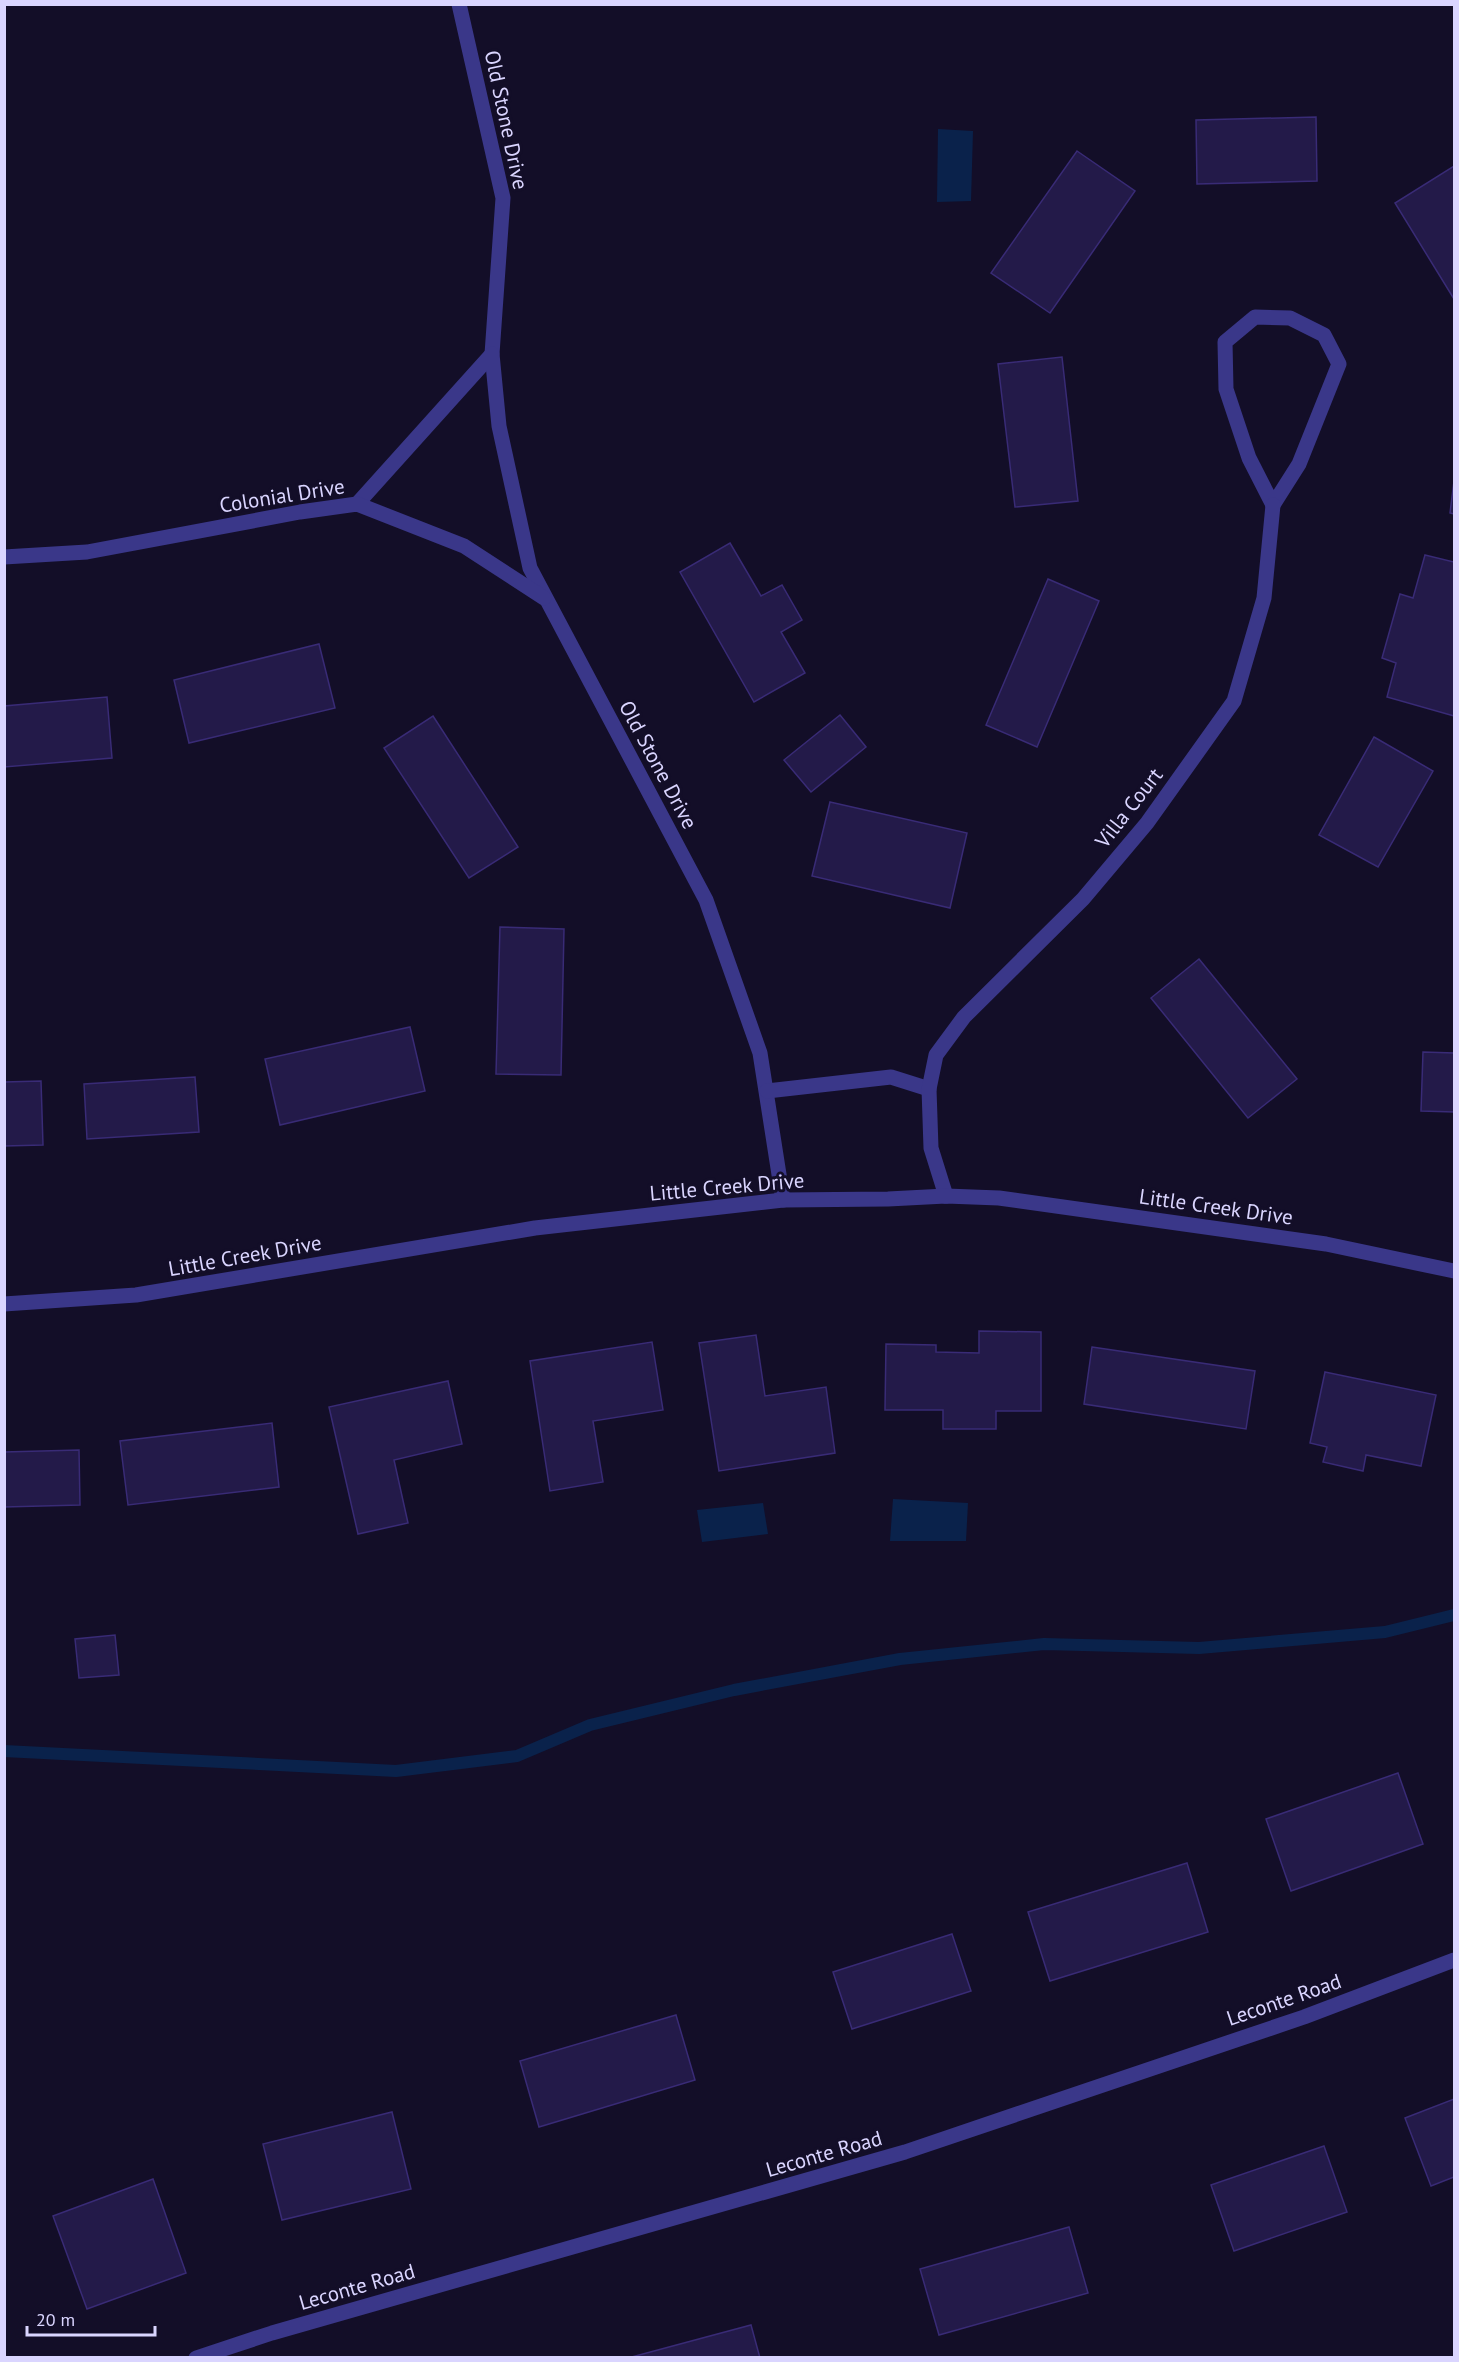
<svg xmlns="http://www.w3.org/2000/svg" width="1459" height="2362" viewBox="0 0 1459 2362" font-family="'PT Sans',sans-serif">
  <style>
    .water { fill: #0a224b }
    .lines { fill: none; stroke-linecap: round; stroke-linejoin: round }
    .stream { stroke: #0a224b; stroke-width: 12 }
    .building { fill: #231a49; stroke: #392b76; stroke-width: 1.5 }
    .street { stroke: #3a3789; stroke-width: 15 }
    .labels { text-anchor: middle; stroke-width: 6; stroke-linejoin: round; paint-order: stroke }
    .street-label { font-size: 21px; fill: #dad5ff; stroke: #130e28 }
  </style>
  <rect width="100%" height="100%" fill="#130e28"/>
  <g class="water">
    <path d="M938 129 973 131 971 201 937 202Z"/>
    <path d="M893 1499 968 1503 966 1541H890Z"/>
    <path d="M763 1503 768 1534 702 1542 697 1510Z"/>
  </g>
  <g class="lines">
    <path class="stream" d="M4 1751 396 1771 517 1756 590 1725 734 1690 900 1659 1044 1644 1199 1648 1385 1632 1454 1615"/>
  </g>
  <g class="building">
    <path d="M1316 117 1317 181 1197 184 1196 120Z"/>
    <path d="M1077 151 1135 191 1050 313 991 273Z"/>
    <path d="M1454 166V299L1395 203Z"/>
    <path d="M1062 357 1078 501 1015 507 998 364Z"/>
    <path d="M1454 481V514L1450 513Z"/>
    <path d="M730 543 761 596 782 585 802 620 781 632 805 673 754 702 680 572Z"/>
    <path d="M1425 555 1454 562V716L1387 697 1396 663 1382 658 1400 594 1413 598Z"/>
    <path d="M1048 579 1099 601 1037 747 986 725Z"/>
    <path d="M319 644 335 708 189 743 174 680Z"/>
    <path d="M107 697 112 758 4 767V706Z"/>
    <path d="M840 715 866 747 811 792 784 760Z"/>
    <path d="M433 716 518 847 469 878 384 748Z"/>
    <path d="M1374 737 1433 771 1378 867 1319 835Z"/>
    <path d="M830 802 967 833 950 908 812 876Z"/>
    <path d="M500 927 564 929 561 1075 496 1074Z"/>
    <path d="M1199 959 1297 1079 1248 1118 1151 998Z"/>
    <path d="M410 1027 425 1091 280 1125 265 1059Z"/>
    <path d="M1423 1052 1454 1053V1112L1421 1111Z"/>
    <path d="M195 1077 199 1132 87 1139 84 1084Z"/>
    <path d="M41 1081 43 1145 4 1146V1082Z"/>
    <path d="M979 1331 1041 1332V1411H996V1429H943V1410H885L886 1344 936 1345V1352L979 1353Z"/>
    <path d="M756 1335 765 1396 826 1387 835 1453 719 1471 699 1343Z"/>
    <path d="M652 1342 663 1410 593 1421 603 1482 550 1491 530 1361Z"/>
    <path d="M1092 1347 1255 1371 1246 1429 1084 1404Z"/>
    <path d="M1325 1372 1436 1395 1421 1466 1366 1455 1363 1471 1323 1462 1327 1447 1310 1443Z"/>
    <path d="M448 1381 462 1444 394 1460 408 1523 358 1534 329 1407Z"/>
    <path d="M272 1423 279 1487 128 1505 120 1441Z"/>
    <path d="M79 1450 80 1505 4 1507V1452Z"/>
    <path d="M115 1635 119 1675 79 1678 75 1639Z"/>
    <path d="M1398 1773 1423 1844 1291 1891 1266 1819Z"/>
    <path d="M1187 1863 1208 1932 1050 1981 1028 1912Z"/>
    <path d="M952 1934 971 1991 852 2029 833 1972Z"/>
    <path d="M676 2015 695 2080 539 2127 520 2061Z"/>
    <path d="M1454 2099V2177L1431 2186 1405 2118Z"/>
    <path d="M392 2112 411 2189 282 2220 263 2144Z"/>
    <path d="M1324 2146 1347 2212 1234 2251 1211 2185Z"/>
    <path d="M153 2179 186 2273 87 2309 53 2216Z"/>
    <path d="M1069 2227 1088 2293 939 2335 920 2269Z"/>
    <path d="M751 2325 760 2358H628Z"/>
  </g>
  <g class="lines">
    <g class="street">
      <path d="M459 4 503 198 492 354 499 426 530 568 706 900 760 1053 783 1200"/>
      <path d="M1255 317 1290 318 1324 335 1339 364 1299 464 1273 505 1249 458 1226 389 1225 342Z"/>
      <path d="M357 504 492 354"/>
      <path d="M4 557 87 552 300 512 357 504 464 546 544 598"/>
      <path d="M767 1091 891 1077 929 1089"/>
      <path d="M946 1196 931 1148 929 1089 936 1055 964 1017 1083 899 1147 823 1234 701 1264 598 1273 505"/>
      <path d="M4 1304 136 1295 535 1228 783 1200 888 1199 946 1196 999 1198 1326 1244 1454 1271"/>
      <path d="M196 2358 272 2333 905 2152 1304 2017 1454 1960"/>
    </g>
  </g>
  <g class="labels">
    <g class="street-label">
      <text transform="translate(506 120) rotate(78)" y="7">Old Stone Drive</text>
      <text transform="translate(282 496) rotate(-9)" y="7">Colonial Drive</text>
      <text transform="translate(658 765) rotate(62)" y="7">Old Stone Drive</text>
      <text transform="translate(1129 808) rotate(-52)" y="7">Villa Court</text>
      <text transform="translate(727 1187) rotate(-5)" y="7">Little Creek Drive</text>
      <text transform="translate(1216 1207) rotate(8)" y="7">Little Creek Drive</text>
      <text transform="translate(245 1256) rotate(-10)" y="7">Little Creek Drive</text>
      <text transform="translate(1284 2000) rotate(-19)" y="7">Leconte Road</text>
      <text transform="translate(824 2154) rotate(-16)" y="7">Leconte Road</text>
      <text transform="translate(357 2287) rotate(-16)" y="7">Leconte Road</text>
    </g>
  </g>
  <rect width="1459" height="2362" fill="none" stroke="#dad5ff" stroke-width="12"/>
  <path d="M27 2326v9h128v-9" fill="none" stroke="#dad5ff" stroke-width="3"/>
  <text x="36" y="2326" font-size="18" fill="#dad5ff" stroke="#130e28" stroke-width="4.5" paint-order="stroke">20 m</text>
</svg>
